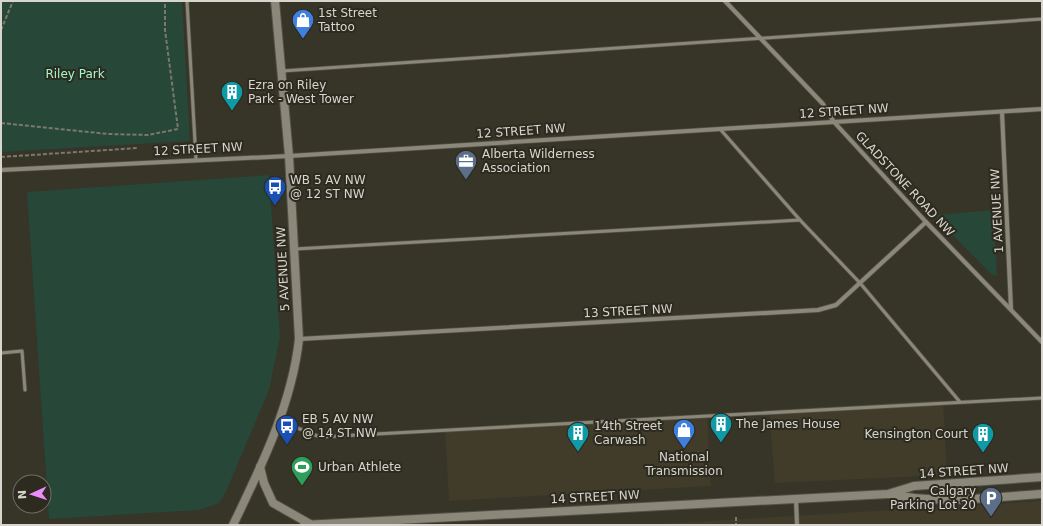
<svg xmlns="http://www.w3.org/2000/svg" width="1043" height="526" viewBox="0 0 1043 526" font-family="'DejaVu Sans',sans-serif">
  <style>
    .built { fill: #403c29 }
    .green { fill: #274738 }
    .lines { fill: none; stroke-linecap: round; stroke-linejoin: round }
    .lane-casing { stroke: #535046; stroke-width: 4.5 }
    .street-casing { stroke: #535046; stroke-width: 5.5 }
    .secondary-casing { stroke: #535046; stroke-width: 10 }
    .path { stroke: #7b786e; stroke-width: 2; stroke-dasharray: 4 2; stroke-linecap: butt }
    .lane { stroke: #8b887a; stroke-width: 3 }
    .street { stroke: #8b887a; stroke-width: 4 }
    .secondary { stroke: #8b887a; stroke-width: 8 }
    .labels { text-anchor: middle; stroke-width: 4; stroke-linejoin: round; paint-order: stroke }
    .poi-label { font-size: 12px; fill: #d7d5ce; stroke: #2d2a1f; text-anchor: start }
    .park-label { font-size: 12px; fill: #a1f9ce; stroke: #2d2a1f }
    .street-label { font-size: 12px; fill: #d7d5ce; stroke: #2d2a1f }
  </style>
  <rect width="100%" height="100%" fill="#373428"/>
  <g class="built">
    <path d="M943 400 947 475 775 483 769 410Z"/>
    <path d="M707 416 711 486 449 501 445 428Z"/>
    <path d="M1042 501V525L659 524 809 515Z"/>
  </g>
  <g class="green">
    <path d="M1 1H182L190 141 1 152Z"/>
    <path d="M269 175 280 337 269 390 225 494 219 503 199 510 49 519 27 192Z"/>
    <path d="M993 210 997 275V276L992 275 936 218 938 215Z"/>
  </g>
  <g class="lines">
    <g class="lane-casing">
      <g id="lane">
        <path d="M187 1 196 160"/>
        <path d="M282 71 1042 19"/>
        <path d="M720 129 800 220 860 283 960 402"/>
        <path d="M295 249 800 220"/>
        <path d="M1 353 22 351 25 390"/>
        <path d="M280 421 320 437 1042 398"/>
      </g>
    </g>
    <g class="street-casing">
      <g id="street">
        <path d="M725 1 823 104 834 122 926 222 1042 342"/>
        <path d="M1002 112 1011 309"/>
        <path d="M1 170 289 156 1042 109"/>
        <path d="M299 339 818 310 836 305 926 222"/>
        <path d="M796 499 797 525"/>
      </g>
    </g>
    <g class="secondary-casing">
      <g id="secondary">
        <path d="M260 467 264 483 273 503 310 524"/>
        <path d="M889 494C939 505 992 497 1042 494"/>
        <path d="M233 525C261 467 292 404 299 339L289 156 275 1"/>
        <path d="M304 525 888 494 914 486 1042 477"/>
      </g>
    </g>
    <g class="path">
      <path d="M1 30 13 1"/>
      <path d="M1 123 108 134 148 135 178 129 165 30V1"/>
      <path d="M1 157 138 148"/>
      <path d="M736 517V525"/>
    </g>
    <use href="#lane" class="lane"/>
    <use href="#street" class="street"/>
    <use href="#secondary" class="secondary"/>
  </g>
  <defs>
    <g id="shop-pin" transform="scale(1.15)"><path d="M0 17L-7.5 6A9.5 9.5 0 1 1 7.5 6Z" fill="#3f7fe0" stroke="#2d2a1f"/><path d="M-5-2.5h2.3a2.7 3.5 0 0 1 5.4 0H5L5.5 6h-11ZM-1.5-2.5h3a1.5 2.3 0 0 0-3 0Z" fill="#fff"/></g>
    <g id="building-pin" transform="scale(1.15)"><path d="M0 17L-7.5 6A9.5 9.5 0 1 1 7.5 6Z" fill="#0f9aa8" stroke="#2d2a1f"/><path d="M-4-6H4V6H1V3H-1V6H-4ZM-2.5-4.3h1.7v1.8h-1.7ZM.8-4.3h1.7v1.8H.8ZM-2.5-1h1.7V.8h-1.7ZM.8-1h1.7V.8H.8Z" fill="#fff"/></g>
    <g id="office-pin" transform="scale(1.15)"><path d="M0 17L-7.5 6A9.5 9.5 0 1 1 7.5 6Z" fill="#5c6f8a" stroke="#2d2a1f"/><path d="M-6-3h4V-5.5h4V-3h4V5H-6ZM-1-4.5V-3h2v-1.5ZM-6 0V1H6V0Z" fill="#fff"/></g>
    <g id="bus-pin" transform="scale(1.15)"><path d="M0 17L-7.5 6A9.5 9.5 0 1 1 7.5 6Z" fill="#1a4fb4" stroke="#2d2a1f"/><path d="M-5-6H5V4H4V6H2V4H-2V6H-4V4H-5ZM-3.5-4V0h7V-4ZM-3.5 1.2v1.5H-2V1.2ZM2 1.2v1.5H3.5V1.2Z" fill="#fff"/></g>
    <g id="stadium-pin" transform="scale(1.15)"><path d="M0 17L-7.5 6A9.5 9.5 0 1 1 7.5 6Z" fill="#2e9e5b" stroke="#2d2a1f"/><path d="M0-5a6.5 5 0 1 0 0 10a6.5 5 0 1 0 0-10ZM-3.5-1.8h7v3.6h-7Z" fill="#fff"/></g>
    <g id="parking-pin" transform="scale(1.15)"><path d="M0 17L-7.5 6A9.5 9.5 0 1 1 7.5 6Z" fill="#5c6f8a" stroke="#2d2a1f"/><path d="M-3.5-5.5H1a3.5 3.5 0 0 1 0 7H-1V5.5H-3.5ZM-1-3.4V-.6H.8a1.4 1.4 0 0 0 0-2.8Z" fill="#fff"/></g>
  </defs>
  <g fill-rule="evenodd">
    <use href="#shop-pin" x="303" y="20"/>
    <use href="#building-pin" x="232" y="92"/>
    <use href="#office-pin" x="466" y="161"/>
    <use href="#bus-pin" x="275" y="187"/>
    <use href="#building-pin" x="721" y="424"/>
    <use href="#bus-pin" x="287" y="426"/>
    <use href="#shop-pin" x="684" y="430"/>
    <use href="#building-pin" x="578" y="433"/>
    <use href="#building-pin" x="983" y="434"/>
    <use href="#stadium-pin" x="302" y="467"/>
    <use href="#parking-pin" x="991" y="498"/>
  </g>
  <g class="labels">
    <g class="poi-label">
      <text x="318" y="17">1st Street<tspan x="318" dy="14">Tattoo</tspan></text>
      <text x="248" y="89">Ezra on Riley<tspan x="248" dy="14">Park - West Tower</tspan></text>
      <text x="482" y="158">Alberta Wilderness<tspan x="482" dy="14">Association</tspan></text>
      <text x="290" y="184">WB 5 AV NW<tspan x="290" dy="14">@ 12 ST NW</tspan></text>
      <text x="302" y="423">EB 5 AV NW<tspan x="302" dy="14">@ 14 ST NW</tspan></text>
      <text x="736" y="428">The James House</text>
      <text x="594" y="430">14th Street<tspan x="594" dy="14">Carwash</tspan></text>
      <text x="968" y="438" text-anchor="end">Kensington Court</text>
      <text x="684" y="461" text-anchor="middle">National<tspan x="684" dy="14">Transmission</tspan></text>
      <text x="318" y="471">Urban Athlete</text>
      <text x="976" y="495" text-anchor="end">Calgary<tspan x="976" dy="14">Parking Lot 20</tspan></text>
    </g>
    <g class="park-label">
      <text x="75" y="78">Riley Park</text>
    </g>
    <g class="street-label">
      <text transform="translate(844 111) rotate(-4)" y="4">12 STREET NW</text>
      <text transform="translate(521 131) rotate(-4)" y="4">12 STREET NW</text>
      <text transform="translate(198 149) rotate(-3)" y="4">12 STREET NW</text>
      <text transform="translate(905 184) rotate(47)" y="4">GLADSTONE ROAD NW</text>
      <text transform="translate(997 211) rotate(-93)" y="4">1 AVENUE NW</text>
      <text transform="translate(283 269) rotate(-93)" y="4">5 AVENUE NW</text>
      <text transform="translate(628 311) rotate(-3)" y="4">13 STREET NW</text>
      <text transform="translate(964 471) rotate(-4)" y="4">14 STREET NW</text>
      <text transform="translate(595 497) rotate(-3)" y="4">14 STREET NW</text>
    </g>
  </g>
  <rect width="1043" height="526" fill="none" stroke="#d7d5ce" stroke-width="4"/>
  <g transform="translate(32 494) rotate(267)"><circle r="19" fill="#2d2a1f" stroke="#716e65"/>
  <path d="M0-3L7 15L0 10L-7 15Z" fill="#ec8cfb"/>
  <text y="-6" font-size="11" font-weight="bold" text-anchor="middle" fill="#d7d5ce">N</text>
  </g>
</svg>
